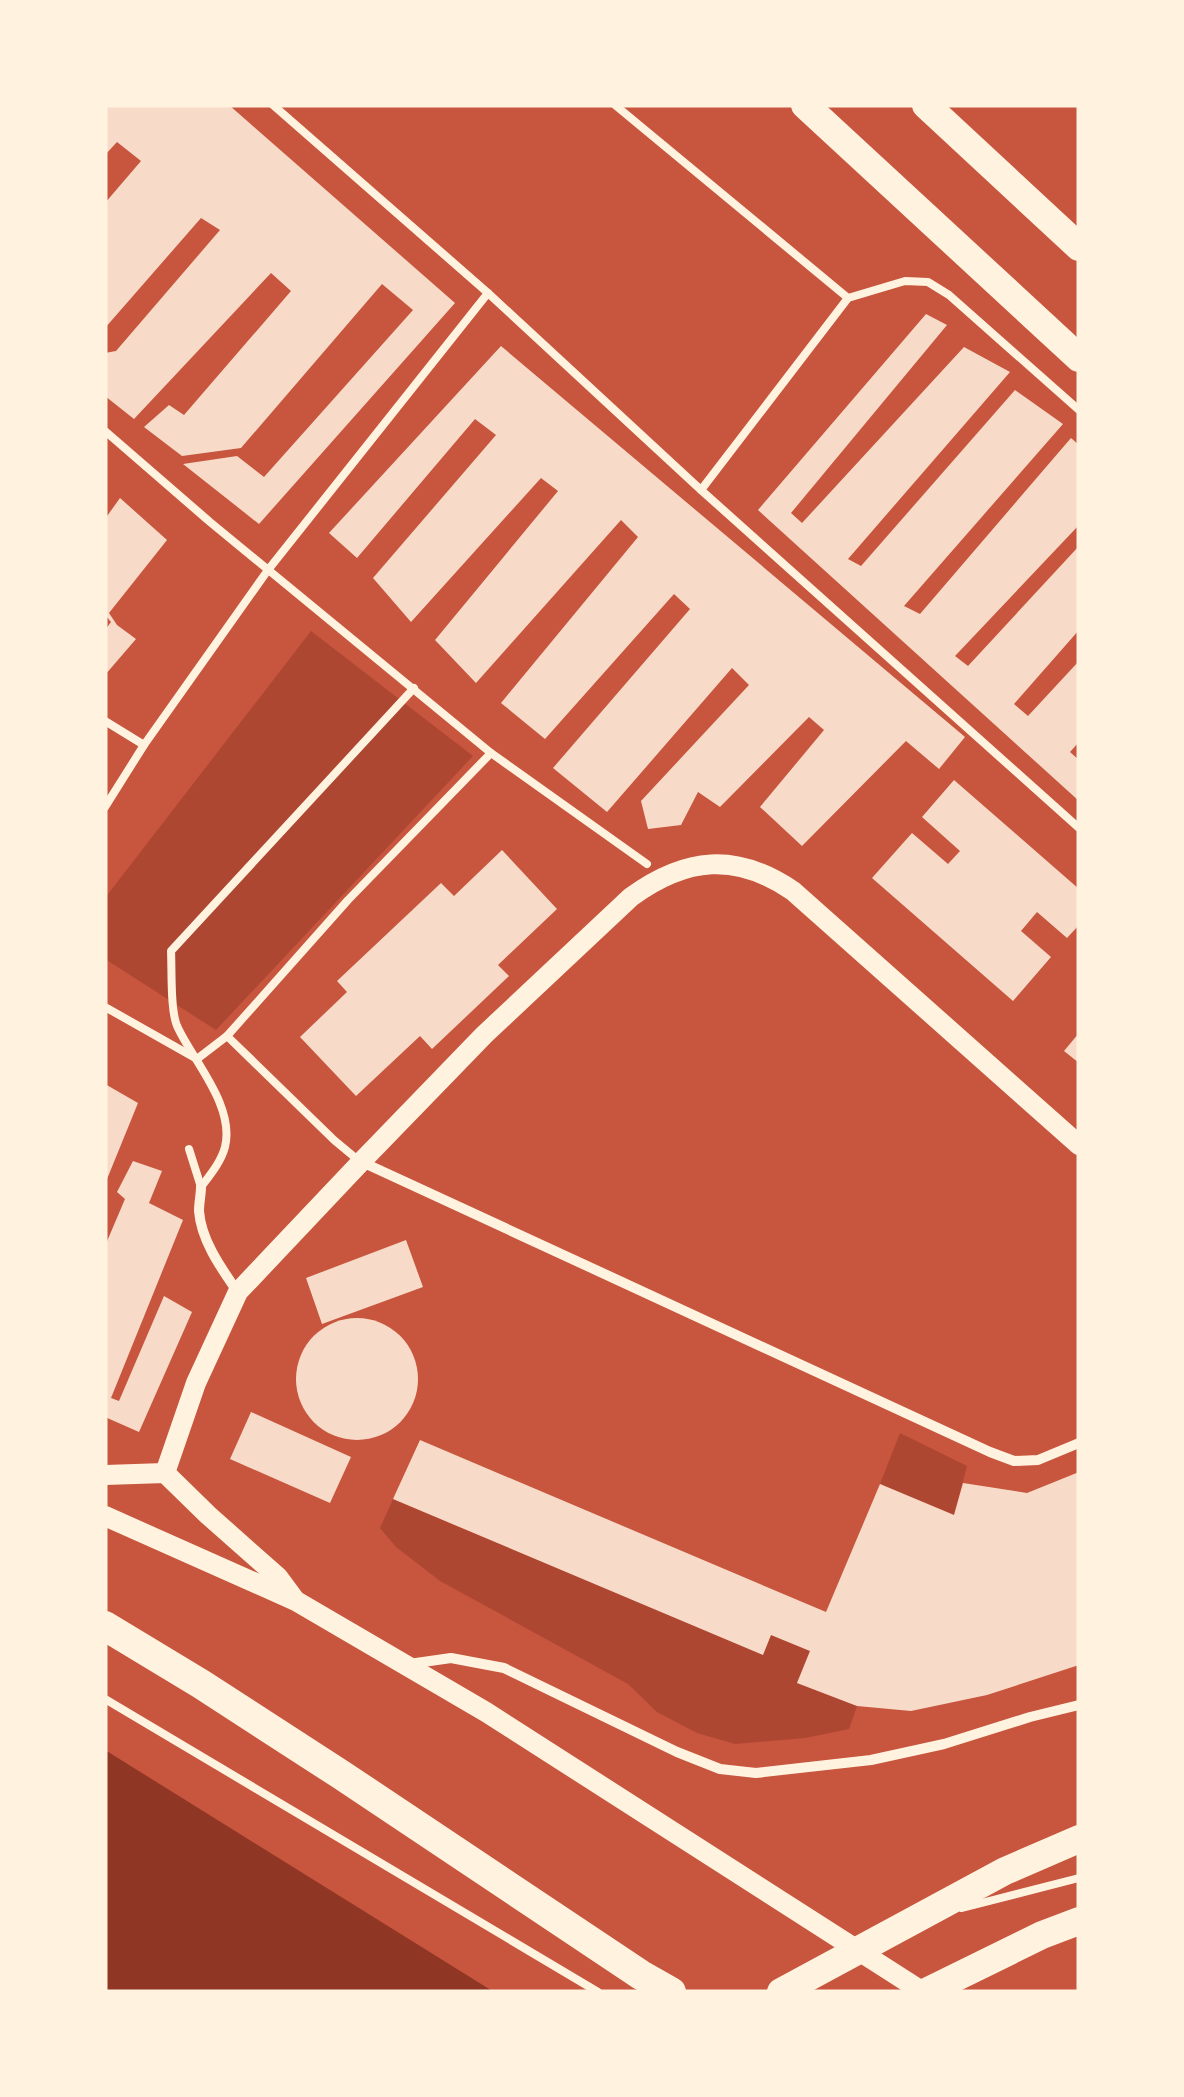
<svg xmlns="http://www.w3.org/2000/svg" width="1184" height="2097" viewBox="0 0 1184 2097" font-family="'Source Serif 4',serif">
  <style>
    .green { fill: #ae4732 }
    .water { fill: #8f3625 }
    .building { fill: #f7dbc8 }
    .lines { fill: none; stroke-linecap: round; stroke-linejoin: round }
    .service { stroke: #fff3e0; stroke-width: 8 }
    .minor { stroke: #fff3e0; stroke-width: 10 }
    .secondary { stroke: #fff3e0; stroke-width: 20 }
    .trunk { stroke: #fff3e0; stroke-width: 28 }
    .motorway { stroke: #fff3e0; stroke-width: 30 }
  </style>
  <rect width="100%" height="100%" fill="#c8553d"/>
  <g class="green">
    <path d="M311 631 473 756 216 1030 105 959V898Z"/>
    <path d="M900 1433 967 1466 954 1515 880 1484Z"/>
    <path d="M393 1499 762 1654 771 1635 810 1651 797 1683 857 1706 849 1729 805 1738 735 1744 697 1733 657 1712 628 1684 440 1581 396 1547 380 1528Z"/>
  </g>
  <path class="water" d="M105 1750 494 1992H105Z"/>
  <g class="building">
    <path d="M105 105H229L455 303 259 524 183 464 237 456 264 477 413 310 382 284 241 448 182 456 144 427 169 405 184 415 291 291 271 273 134 419 105 396V353L116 351 220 230 201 218 105 328V203L141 161 117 142 105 155Z"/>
    <path d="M926 314 947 325 791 513 802 523 964 347 1010 372 848 559 861 566 1015 390 1063 424 904 606 920 614 1071 438 1079 445V525L955 656 968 666 1079 546V630L1014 704 1028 716 1079 661V742L1070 752 1079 760V801L758 510Z"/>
    <path d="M501 346 965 737 939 769 906 741 802 846 760 807 824 730 809 717 720 807 698 792 681 825 648 829 641 801 749 685 732 668 607 812 553 768 690 609 674 594 545 739 501 703 638 537 621 520 476 683 435 640 558 491 541 478 411 622 373 578 496 435 475 419 357 558 329 533Z"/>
    <path d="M120 498 167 540 109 613 117 625 136 639 105 675V630L111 622 106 616 105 618V519Z"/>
    <path d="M954 780 1079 889V925L1067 938 1037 912 1021 931 1051 957 1013 1001 872 878 912 833 948 864 960 851 922 817Z"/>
    <path d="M502 850 557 909 498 965 509 976 432 1049 420 1036 356 1096 300 1037 347 992 337 981 441 883 454 896Z"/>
    <path d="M1079 1033V1063L1064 1051Z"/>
    <path d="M105 1084 138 1103 105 1184Z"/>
    <path d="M133 1161 162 1171 149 1203 183 1220 111 1398 119 1401 164 1296 192 1312 139 1432 105 1417V1246L125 1199 117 1192Z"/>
    <path d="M406 1240 423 1287 322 1324 306 1278Z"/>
    <circle cx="357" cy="1379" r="61"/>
    <path d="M251 1412 351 1457 330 1503 230 1459Z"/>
    <path d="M420 1440 826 1612 880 1484 954 1515 963 1483 1027 1493 1079 1472V1665L987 1695 911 1711 857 1706 797 1683 810 1651 771 1635 763 1655 393 1499Z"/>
  </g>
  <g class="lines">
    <g class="service">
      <path d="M273 105 488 293 701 490 1079 828"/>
      <path d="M615 105 848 298"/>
      <path d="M105 431 210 522 491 753 647 864"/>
      <path d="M701 490 848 298 905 281 928 282 949 295 1079 410"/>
      <path d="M105 721 144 745"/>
      <path d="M105 807 144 745 268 570 488 293"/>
      <path d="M105 1007 197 1059"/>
      <path d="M227 1036 334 1140 358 1160"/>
      <path d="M197 1059 227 1036 348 900 491 753"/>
      <path d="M189 1149 201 1187"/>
      <path d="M201 1187C210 1175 221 1162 225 1147 235 1106 194 1062 178 1028 170 1013 172 970 171 951L414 688"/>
      <path d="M105 1699 598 1992"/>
      <path d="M962 1908 1079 1878"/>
    </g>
    <g class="minor">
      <path d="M362 1162 990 1452 1014 1461 1038 1460 1079 1443"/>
      <path d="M201 1187C201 1194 199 1203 199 1211 201 1240 221 1268 237 1291"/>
      <path d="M409 1664 451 1658 504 1668 677 1752 720 1769 756 1773 871 1760 944 1744 1030 1717 1079 1705"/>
    </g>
    <g class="secondary">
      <path d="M165 1473 196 1383 238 1292 361 1162 484 1035 631 897C686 857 736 852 793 891L1079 1145"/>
      <path d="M105 1475 165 1473 208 1515 278 1577 295 1600"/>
      <path d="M105 1516 296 1601 486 1712 923 1992"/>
    </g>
    <g class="trunk">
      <path d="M805 105 1079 358"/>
      <path d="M926 105 1079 247"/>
      <path d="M781 1992 1005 1871 1079 1839"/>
      <path d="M926 1992 1042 1935 1079 1921"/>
    </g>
    <path class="motorway" d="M105 1626 201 1684 340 1774 641 1975 671 1992"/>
  </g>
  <rect width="1184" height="2097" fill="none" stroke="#fff3e0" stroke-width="215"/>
</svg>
